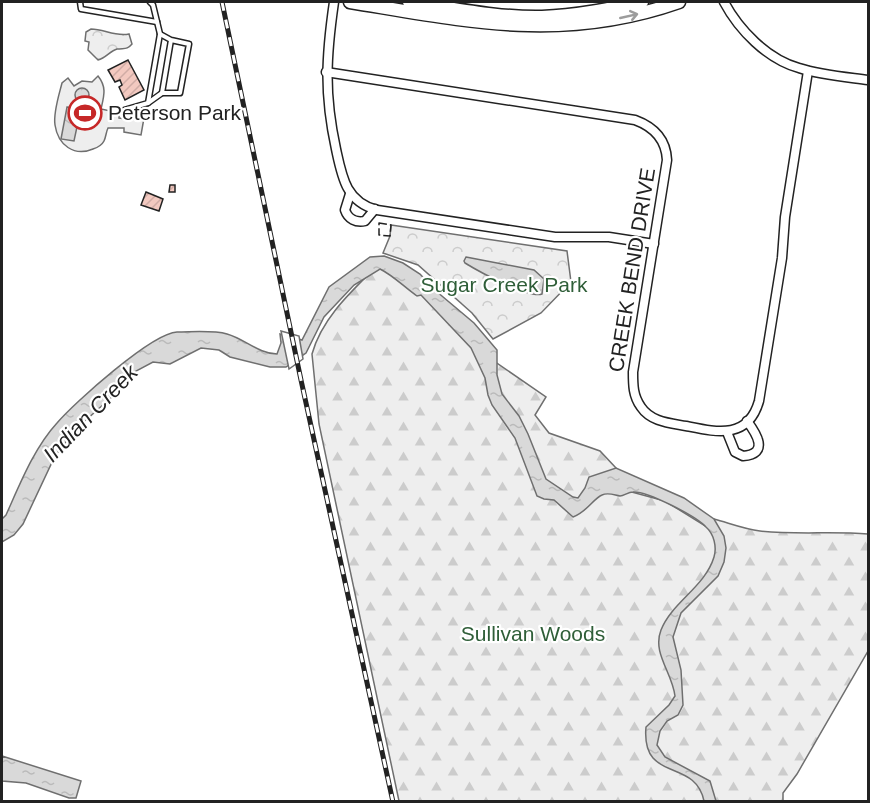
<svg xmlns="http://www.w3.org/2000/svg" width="870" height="803" viewBox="0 0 870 803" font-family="Helvetica,sans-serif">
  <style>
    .grass { fill: #eee; stroke: #6f6f6f; stroke-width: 1.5 }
    .forest { fill: url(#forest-firs); stroke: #6f6f6f; stroke-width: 1.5 }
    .park { fill: url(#park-crowns); stroke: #6f6f6f; stroke-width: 1.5 }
    .water { fill: url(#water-ripples); stroke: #6f6f6f; stroke-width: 1.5 }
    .pier { fill: #fff; stroke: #6f6f6f; stroke-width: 1.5 }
    .building { fill: url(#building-hatch); stroke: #222; stroke-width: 1.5 }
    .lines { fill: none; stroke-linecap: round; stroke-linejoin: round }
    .service-casing { stroke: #222; stroke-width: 7 }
    .minor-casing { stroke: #222; stroke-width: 11 }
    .secondary-casing { stroke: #222; stroke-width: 15 }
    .service { stroke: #fff; stroke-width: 4 }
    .minor { stroke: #fff; stroke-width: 8 }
    .secondary { stroke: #fff; stroke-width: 12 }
    .rail-casing { stroke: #222; stroke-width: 5 }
    .rail { stroke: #fff; stroke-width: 3; stroke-dasharray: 9; stroke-linecap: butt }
    .fence { stroke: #222; stroke-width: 1.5; stroke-dasharray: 8 3; stroke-linecap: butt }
    .oneway { stroke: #9c9c9c }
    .labels { text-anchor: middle; stroke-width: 4.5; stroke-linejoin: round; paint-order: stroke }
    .poi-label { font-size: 21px; fill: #222; stroke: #fff; text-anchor: start }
    .street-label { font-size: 21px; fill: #222; stroke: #fff }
    .park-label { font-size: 21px; fill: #2f5e38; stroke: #fff }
    .water-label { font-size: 22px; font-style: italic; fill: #222; stroke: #fff }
  </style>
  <defs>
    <pattern id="forest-firs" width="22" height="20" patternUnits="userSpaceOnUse" patternTransform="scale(1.5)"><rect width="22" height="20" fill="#eee"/><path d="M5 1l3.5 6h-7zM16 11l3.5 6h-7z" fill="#ccc"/></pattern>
    <pattern id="park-crowns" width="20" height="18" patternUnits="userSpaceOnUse" patternTransform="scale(1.5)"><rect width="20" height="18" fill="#eee"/><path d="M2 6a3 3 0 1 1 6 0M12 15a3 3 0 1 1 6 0" fill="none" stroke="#ccc"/></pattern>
    <pattern id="water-ripples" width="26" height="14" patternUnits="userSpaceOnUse" patternTransform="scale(1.5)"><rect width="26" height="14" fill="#d9d9d9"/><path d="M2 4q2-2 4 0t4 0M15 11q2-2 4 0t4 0" fill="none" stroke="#bababa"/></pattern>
    <pattern id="building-hatch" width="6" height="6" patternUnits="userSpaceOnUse" patternTransform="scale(1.5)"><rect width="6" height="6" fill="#f3c9c0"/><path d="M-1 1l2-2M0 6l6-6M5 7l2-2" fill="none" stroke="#d0aca5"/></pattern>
  </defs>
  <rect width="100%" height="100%" fill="#fff"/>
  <path class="grass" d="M98 76C107 87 104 96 101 109L115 112 114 114 119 115V118L126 119 127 115 144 118 141 135 124 132V128H108C106 132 106 137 104 141 102 145 96 148 93 149 74 157 58 145 55 125 53 113 59 95 62 83L68 78 74 86 82 81 92 82Z"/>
  <path class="forest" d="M380 263 397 265 478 350 546 397 535 415 549 433 600 451 616 468 613 487 665 501 707 527 714 519C729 523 744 529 760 531 796 535 832 531 868 534V651L797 774 783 793V801H399L319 424 312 354C322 317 354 289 380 263Z"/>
  <g class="park">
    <path d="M91 29C104 29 115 37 129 34L132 44C127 50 125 48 117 49 110 51 106 58 98 60L88 50 89 42 85 41 86 32Z"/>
    <path d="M391 225 567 251 571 282 541 313 493 339 472 313 418 265 383 253 390 236Z"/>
  </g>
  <g class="water">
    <circle cx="82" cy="95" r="7"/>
    <path d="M67 107 87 110 88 108 92 109 89 124 78 122 74 141 61 139Z"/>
    <path d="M384 256 403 263 420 274 436 291 474 323 497 350V375L502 394 519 416 528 434 546 479 573 497 578 498 585 488 589 477 616 468 684 498 714 519 724 536 726 548 724 562 718 576 681 613 673 637 681 670 683 705 678 715 667 721 660 731 657 745 665 757 710 781 716 801H704C695 757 641 784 646 727L669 705 675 696C672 672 652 653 661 630 672 602 705 587 714 557 717 547 714 534 706 527 696 516 647 491 633 492 628 492 624 496 620 496 614 495 608 492 602 495 594 498 587 512 573 517L554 500 544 499 537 496 515 438 492 405 488 395 485 378 471 348 421 295 417 296C404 287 394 276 380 269L354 285 324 317 306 353 286 367H270L230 357 219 350 201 348 170 364 153 362 136 371 114 395 76 429 55 456 23 524 14 535 2 542V519L6 515C20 484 34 448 57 423 74 403 152 333 177 332 192 332 213 330 227 334 245 339 259 354 277 354L281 343 280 334 302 340 329 287 370 257Z"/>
    <path d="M466 257 534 270 544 279 542 294C529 299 478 271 465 263L464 261Z"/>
    <path d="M2 756 81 781 76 798H69L26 783 2 781Z"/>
  </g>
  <path class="pier" d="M281 331 299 336 303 359 289 369Z"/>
  <g class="building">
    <path d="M128 60 144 90 125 100 119 87 122 85 120 80 115 82 108 70Z"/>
    <path d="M170 185H175V192H169Z"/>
    <path d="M146 192 163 199 159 211 141 205Z"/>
  </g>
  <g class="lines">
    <g class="service-casing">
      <g id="service">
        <path d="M80 2 81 9 157 22"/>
        <path d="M150 2 153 5 160 34 171 40 189 44 180 93H162L171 40"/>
        <path d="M148 103 162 93"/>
        <path d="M124 110 148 103 160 34"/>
      </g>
    </g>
    <g class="minor-casing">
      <g id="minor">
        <path d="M334 2C326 57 324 94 336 149 342 177 346 202 377 210L555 237H609L654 244"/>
        <path d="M724 2C739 30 767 59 799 68 821 75 846 77 868 80"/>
        <path d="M326 72 635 120C654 127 666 139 667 160L633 372C633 385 633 396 641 407 651 422 670 423 686 426 716 432 748 440 759 401L782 258 785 217 808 71"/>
        <path d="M350 194 345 210C348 219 356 223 365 221L375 209"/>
        <path d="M727 432 735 452 743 456C770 454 756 433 747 421"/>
      </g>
    </g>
    <g class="secondary-casing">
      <g id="secondary">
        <path d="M350 2C467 21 562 43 679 2"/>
        <path d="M409 2C453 8 497 18 542 17 576 16 609 9 642 2"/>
      </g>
    </g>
    <use href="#service" class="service"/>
    <use href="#minor" class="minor"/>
    <use href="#secondary" class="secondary"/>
    <g class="rail-casing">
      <path id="rail" d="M222 2 301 380 393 802"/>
    </g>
    <use href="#rail" class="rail"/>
    <path class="fence" d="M379 223 391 225 390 236 379 235Z"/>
  </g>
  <defs><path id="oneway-shaft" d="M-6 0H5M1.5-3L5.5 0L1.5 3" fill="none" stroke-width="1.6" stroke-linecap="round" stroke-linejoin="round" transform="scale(1.5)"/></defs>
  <use class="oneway" href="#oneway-shaft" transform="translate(629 16) rotate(-13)"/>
  <defs>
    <g id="stadium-ring" transform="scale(1.725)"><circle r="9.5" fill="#fff" stroke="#c62828" stroke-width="1.5"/><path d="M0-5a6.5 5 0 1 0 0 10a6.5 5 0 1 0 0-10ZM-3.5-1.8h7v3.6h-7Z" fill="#c62828"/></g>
  </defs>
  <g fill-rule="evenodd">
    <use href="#stadium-ring" x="85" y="113"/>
  </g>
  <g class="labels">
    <g class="poi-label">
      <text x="108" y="120">Peterson Park</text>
    </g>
    <g class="street-label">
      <text transform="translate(632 270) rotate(-81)" y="7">CREEK BEND DRIVE</text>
    </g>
    <g class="park-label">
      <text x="504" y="292">Sugar Creek Park</text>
      <text x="533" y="641">Sullivan Woods</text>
    </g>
    <g class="water-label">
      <text transform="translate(90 413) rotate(-46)" y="8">Indian Creek</text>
    </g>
  </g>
  <rect width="870" height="803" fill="none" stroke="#222222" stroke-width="6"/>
</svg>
